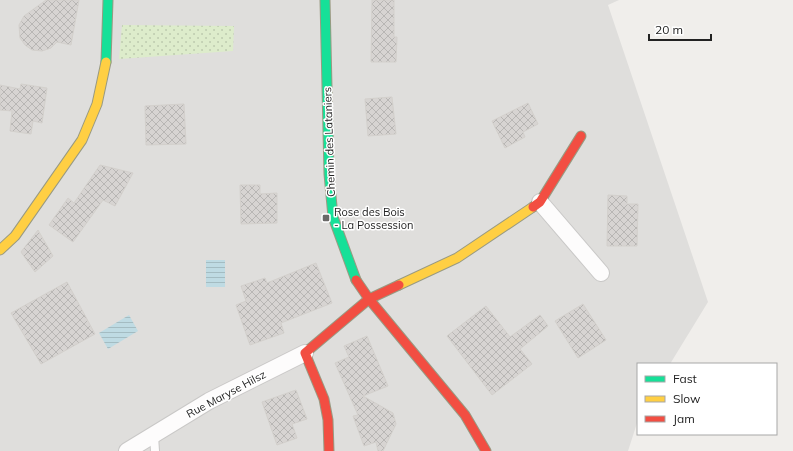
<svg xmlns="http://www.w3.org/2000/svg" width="793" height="451" viewBox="0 0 793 451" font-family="Mulish,sans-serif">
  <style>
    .residential { fill: #dfdedc }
    .grass { fill: url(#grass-dots) }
    .water { fill: url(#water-rules) }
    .building { fill: url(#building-cross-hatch); stroke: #d3d0cc }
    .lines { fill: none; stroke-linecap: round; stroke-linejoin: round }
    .lane-casing { stroke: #c9c8c7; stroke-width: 10 }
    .street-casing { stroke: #c9c8c7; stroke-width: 18 }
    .fast-casing { stroke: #999a82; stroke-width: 11 }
    .slow-casing { stroke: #999a82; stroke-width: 11 }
    .jam-casing { stroke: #999a82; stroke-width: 11 }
    .lane { stroke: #fdfcfc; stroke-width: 8 }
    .street { stroke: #fdfcfc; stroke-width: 16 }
    .fast { stroke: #16e098; stroke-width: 9 }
    .slow { stroke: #ffcf43; stroke-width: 9 }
    .jam { stroke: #f24e42; stroke-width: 9 }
    .poi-dot { fill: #6a6968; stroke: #fff; stroke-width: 1.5 }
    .labels { text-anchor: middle; stroke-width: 3; stroke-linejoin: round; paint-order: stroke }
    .street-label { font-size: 11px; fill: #222; stroke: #fff }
    .poi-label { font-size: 11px; fill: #222; stroke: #fff; text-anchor: start }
  </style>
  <defs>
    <pattern id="grass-dots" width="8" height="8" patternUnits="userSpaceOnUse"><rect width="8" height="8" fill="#ddeccb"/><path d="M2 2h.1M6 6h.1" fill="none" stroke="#bdcaae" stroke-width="1.8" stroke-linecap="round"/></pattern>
    <pattern id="water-rules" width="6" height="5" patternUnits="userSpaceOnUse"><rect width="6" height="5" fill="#bfdbe3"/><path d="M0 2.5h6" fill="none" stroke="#a4bcc2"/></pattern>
    <pattern id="building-cross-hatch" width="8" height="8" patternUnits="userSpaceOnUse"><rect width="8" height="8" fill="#d7d4d2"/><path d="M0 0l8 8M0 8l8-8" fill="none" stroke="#b8b6b4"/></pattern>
  </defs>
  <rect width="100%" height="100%" fill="#f0eeeb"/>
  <path class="residential" d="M0 0H619L608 5 708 302 670 364H638V420L628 451H0Z"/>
  <path class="grass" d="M122 25 234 26 233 51 119 59Z"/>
  <g class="water">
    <rect x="206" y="260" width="19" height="27"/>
    <path d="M129 315 138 331 108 349 99 333Z"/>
  </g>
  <g class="building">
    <path d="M46 0H79L71 45 57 42 51 48 42 51 32 50 25 45 20 38 19 25 24 16Z"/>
    <path d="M372 0H394V37H397L396 62H371Z"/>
    <path d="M21 84 47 88 42 123 33 121 31 134 10 131 12 111 0 110V85L20 89Z"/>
    <path d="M392 97 396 134 368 136 365 99Z"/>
    <path d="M528 103 538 124 523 132 525 137 505 148 492 121Z"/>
    <path d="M184 104 186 144 146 145 145 106Z"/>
    <path d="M100 165 133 173 115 206 103 200 73 242 49 225 68 198 74 203Z"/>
    <path d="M240 185H260V194L277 193V223L241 224Z"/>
    <path d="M608 195 627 196V204H638L637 246H607Z"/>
    <path d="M38 230 53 256 35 272 21 252Z"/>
    <path d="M316 263 332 303 281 323 284 333 250 345 236 305 246 301 241 286 265 278 267 283Z"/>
    <path d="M67 282 95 334 41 364 11 313Z"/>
    <path d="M583 304 606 340 578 358 555 321Z"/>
    <path d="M486 306 510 337 540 315 548 326 520 349 532 364 492 395 447 336Z"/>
    <path d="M367 336 388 386 363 396 393 413 396 424 383 451H378L376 442 364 446 353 416 358 415 335 363 349 357 344 346Z"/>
    <path d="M296 390 307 419 292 424 297 438 277 445 262 402Z"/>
  </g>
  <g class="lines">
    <g class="lane-casing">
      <path id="lane" d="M154 436 155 451"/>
    </g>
    <g class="street-casing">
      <g id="street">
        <path d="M540 202 601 273"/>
        <path d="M127 451 209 401 305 353"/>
      </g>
    </g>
    <g class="fast-casing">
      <g id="fast">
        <path d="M325 0 329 174 333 217 356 280"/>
        <path d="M106 62 108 0"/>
      </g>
    </g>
    <g class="slow-casing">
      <g id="slow">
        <path d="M0 250 15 236 82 140 97 104 106 62"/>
        <path d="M399 285 457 258 533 207"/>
      </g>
    </g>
    <g class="jam-casing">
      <g id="jam">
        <path d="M533 207 540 202 581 136"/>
        <path d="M356 280 369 299 465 415 486 451"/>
        <path d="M329 451 328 420 324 399 305 353 369 299 399 285"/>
      </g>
    </g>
    <use href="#lane" class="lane"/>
    <use href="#street" class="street"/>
    <use href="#fast" class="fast"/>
    <use href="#slow" class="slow"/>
    <use href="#jam" class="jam"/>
  </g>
  <rect class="poi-dot" x="322" y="214" width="8" height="8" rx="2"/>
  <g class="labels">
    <g class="street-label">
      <text transform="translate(329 142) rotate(-92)" y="4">Chemin des Lataniers</text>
      <text transform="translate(226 394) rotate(-28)" y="4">Rue Maryse Hilsz</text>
    </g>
    <g class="poi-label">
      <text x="334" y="216">Rose des Bois<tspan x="334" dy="13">- La Possession</tspan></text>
    </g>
  </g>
  <rect x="637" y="363" width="140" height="72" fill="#ffffff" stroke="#a7a7a7"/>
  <rect x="645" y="376" width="20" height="6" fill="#16e098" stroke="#a7a7a7"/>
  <text x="673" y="383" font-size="12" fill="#222222">Fast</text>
  <rect x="645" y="396" width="20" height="6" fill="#ffcf43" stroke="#a7a7a7"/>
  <text x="673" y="403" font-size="12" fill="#222222">Slow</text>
  <rect x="645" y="416" width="20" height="6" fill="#f24e42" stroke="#a7a7a7"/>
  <text x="673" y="423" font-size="12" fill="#222222">Jam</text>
  <path d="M649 34v6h62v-6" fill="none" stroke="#222222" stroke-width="2"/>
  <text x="655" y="34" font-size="12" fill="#222222" stroke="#ffffff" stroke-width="3" paint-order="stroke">20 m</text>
</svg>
